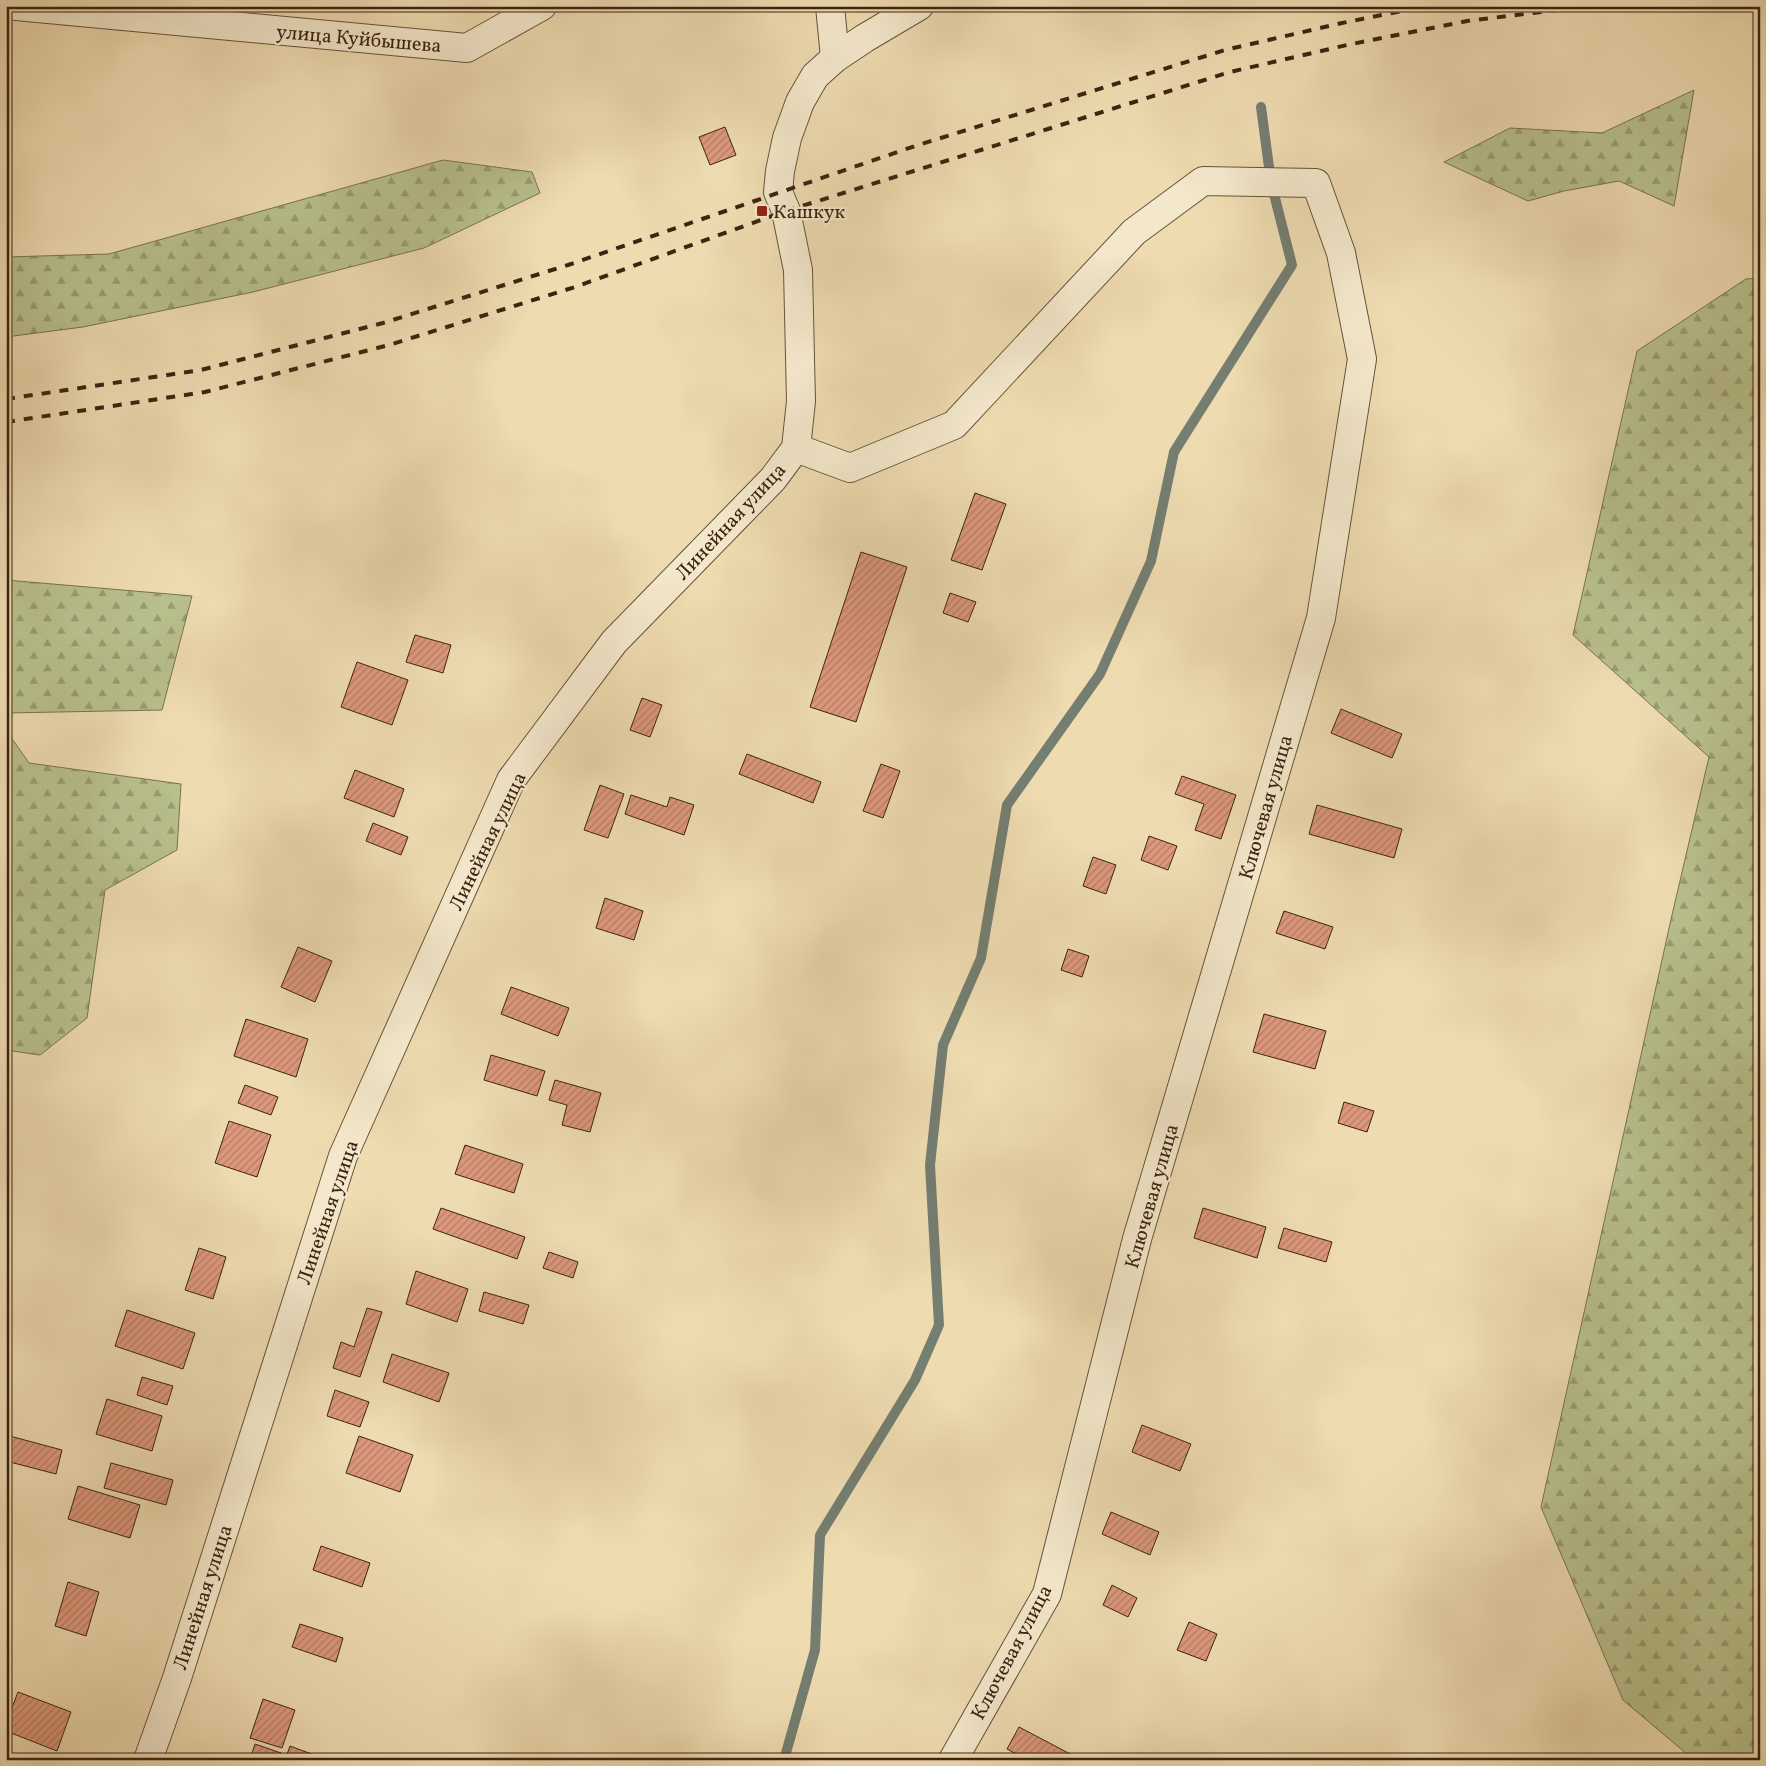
<svg xmlns="http://www.w3.org/2000/svg" width="1766" height="1766" viewBox="0 0 1766 1766" font-family="Vollkorn,serif">
  <style>
    .forest { fill: url(#forest-firs); stroke: #7a724e }
    .lines { fill: none; stroke-linecap: round; stroke-linejoin: round }
    .stream { stroke: #747e71; stroke-width: 10 }
    .building { fill: url(#building-hatch); stroke: #3c2411 }
    .minor-casing { stroke: #685239; stroke-width: 30 }
    .minor { stroke: #f4e8cc; stroke-width: 28 }
    .rail { stroke: #3c2411; stroke-width: 4; stroke-dasharray: 9 9; stroke-linecap: butt }
    .poi-dot { fill: #8f2418; stroke: #f4e8cc; stroke-width: 2 }
    .labels { text-anchor: middle; stroke-width: 4.5; stroke-linejoin: round; paint-order: stroke }
    .street-label { font-size: 20px; fill: #3c2411; stroke: #f4e8cc }
    .poi-label { font-size: 20px; fill: #3c2411; stroke: #f4e8cc; text-anchor: start }
  </style>
  <defs>
    <pattern id="forest-firs" width="22" height="20" patternUnits="userSpaceOnUse" patternTransform="scale(1.25)"><rect width="22" height="20" fill="#b8c08c"/><path d="M5 1l3.5 6h-7zM16 11l3.5 6h-7z" fill="#979c71"/></pattern>
    <pattern id="building-hatch" width="6" height="6" patternUnits="userSpaceOnUse" patternTransform="scale(1.25)"><rect width="6" height="6" fill="#dd987b"/><path d="M-1 1l2-2M0 6l6-6M5 7l2-2" fill="none" stroke="#b47c63"/></pattern>
  </defs>
  <rect width="100%" height="100%" fill="#eedbb0"/>
  <filter id="stains"><feTurbulence type="fractalNoise" baseFrequency=".004" numOctaves="4"/><feColorMatrix values="0 0 0 0 .2 0 0 0 0 .09 0 0 0 0 .02 0 0 0 .5 -.17"/></filter>
  <radialGradient id="worn" r=".72"><stop offset=".6" stop-color="#630" stop-opacity="0"/><stop offset="1" stop-color="#630" stop-opacity=".3"/></radialGradient>
  <g class="forest">
    <path d="M1694 90 1674 206 1619 181 1564 191 1528 201 1444 162 1510 128 1602 133Z"/>
    <path d="M443 160 532 172 540 193 424 248 253 292 83 327 6 337V257L109 254Z"/>
    <path d="M1760 278V1760H1694L1623 1700 1541 1507 1672 915 1709 757 1573 635 1637 351 1746 279Z"/>
    <path d="M6 580 192 596 162 710 6 713Z"/>
    <path d="M6 730 29 763 181 784 177 850 105 890 87 1018 40 1055 6 1050Z"/>
  </g>
  <g class="lines">
    <path class="stream" d="M784 1760 815 1650 820 1535 915 1380 939 1325 930 1165 943 1045 981 958 1007 805 1100 674 1151 561 1174 452 1292 265 1271 182 1261 107"/>
  </g>
  <g class="building">
    <path d="M725 127 736 155 710 165 699 137Z"/>
    <path d="M975 493 1006 504 982 570 951 560Z"/>
    <path d="M861 552 907 567 856 722 810 707Z"/>
    <path d="M950 593 976 602 968 622 943 613Z"/>
    <path d="M415 635 451 645 443 673 406 662Z"/>
    <path d="M357 662 408 680 392 725 341 707Z"/>
    <path d="M642 698 662 705 650 737 630 730Z"/>
    <path d="M1341 709 1402 734 1392 758 1331 733Z"/>
    <path d="M747 754 821 782 813 803 739 774Z"/>
    <path d="M881 764 900 771 883 818 863 811Z"/>
    <path d="M355 770 404 789 394 817 344 798Z"/>
    <path d="M1182 776 1236 795 1221 839 1195 830 1204 804 1175 794Z"/>
    <path d="M600 785 624 794 608 838 584 830Z"/>
    <path d="M631 795 667 807 670 797 694 805 684 835 625 814Z"/>
    <path d="M1317 805 1402 829 1394 858 1309 834Z"/>
    <path d="M373 823 408 837 401 855 366 841Z"/>
    <path d="M1149 836 1177 846 1168 870 1141 860Z"/>
    <path d="M1093 857 1116 865 1106 894 1083 886Z"/>
    <path d="M605 898 643 911 634 940 596 928Z"/>
    <path d="M1284 911 1333 927 1325 949 1276 933Z"/>
    <path d="M298 947 332 961 315 1002 281 987Z"/>
    <path d="M1068 949 1089 956 1082 977 1061 970Z"/>
    <path d="M511 987 569 1008 558 1036 501 1014Z"/>
    <path d="M1264 1014 1326 1031 1315 1069 1253 1052Z"/>
    <path d="M246 1019 308 1039 296 1077 234 1056Z"/>
    <path d="M491 1055 545 1071 537 1096 484 1080Z"/>
    <path d="M555 1080 601 1093 590 1132 562 1125 567 1105 549 1100Z"/>
    <path d="M245 1085 278 1097 271 1115 238 1103Z"/>
    <path d="M1344 1102 1374 1111 1367 1132 1338 1123Z"/>
    <path d="M229 1121 271 1135 257 1177 215 1163Z"/>
    <path d="M465 1145 523 1164 514 1193 455 1174Z"/>
    <path d="M441 1208 525 1237 517 1259 433 1229Z"/>
    <path d="M1203 1208 1266 1227 1257 1258 1194 1238Z"/>
    <path d="M1284 1228 1332 1242 1326 1262 1278 1248Z"/>
    <path d="M199 1248 226 1257 213 1299 185 1290Z"/>
    <path d="M549 1252 578 1262 573 1278 543 1268Z"/>
    <path d="M416 1271 468 1289 457 1322 406 1304Z"/>
    <path d="M484 1292 529 1305 523 1324 479 1311Z"/>
    <path d="M367 1308 382 1312 360 1377 333 1368 341 1342 354 1347Z"/>
    <path d="M127 1310 195 1333 183 1369 115 1346Z"/>
    <path d="M392 1354 449 1373 439 1402 383 1382Z"/>
    <path d="M142 1377 173 1386 167 1405 137 1395Z"/>
    <path d="M335 1390 369 1402 360 1427 327 1416Z"/>
    <path d="M107 1399 162 1416 152 1451 96 1434Z"/>
    <path d="M1142 1425 1191 1444 1180 1471 1132 1452Z"/>
    <path d="M6 1435 62 1450 56 1474 6 1461Z"/>
    <path d="M359 1436 413 1455 400 1492 346 1473Z"/>
    <path d="M111 1463 173 1480 166 1505 104 1488Z"/>
    <path d="M78 1486 140 1505 130 1538 68 1519Z"/>
    <path d="M1111 1512 1159 1532 1150 1555 1102 1534Z"/>
    <path d="M321 1546 370 1563 362 1587 313 1570Z"/>
    <path d="M68 1582 99 1592 86 1636 55 1626Z"/>
    <path d="M1112 1585 1137 1598 1128 1617 1103 1605Z"/>
    <path d="M1189 1622 1217 1634 1206 1661 1177 1650Z"/>
    <path d="M300 1624 343 1638 336 1662 292 1647Z"/>
    <path d="M18 1692 71 1712 57 1751 6 1731V1723Z"/>
    <path d="M263 1699 295 1710 282 1748 250 1738Z"/>
    <path d="M1019 1727 1074 1756 1072 1760H1027L1007 1749Z"/>
    <path d="M255 1744 281 1753 278 1760H250Z"/>
    <path d="M290 1746 325 1759V1760H285Z"/>
  </g>
  <g class="lines">
    <g class="minor-casing">
      <g id="minor">
        <path d="M16 6 467 48 542 6"/>
        <path d="M830 6 835 58"/>
        <path d="M796 448 850 468 954 425 1134 232 1203 181 1316 183 1341 253 1362 359 1321 618 1137 1239 1047 1594 953 1760"/>
        <path d="M148 1760 177 1678 343 1156 511 780 614 642 773 479 796 448 801 401 798 270 786 211 778 192 780 171 787 138 800 102 815 76 835 58 865 38 919 6"/>
      </g>
    </g>
    <use href="#minor" class="minor"/>
    <g class="rail">
      <path d="M6 399 201 370 383 323 568 265 915 146 1225 50 1342 23 1427 6"/>
      <path d="M6 422 205 392 389 345 575 287 786 211 1230 72 1347 45 1467 21 1590 6"/>
    </g>
  </g>
  <rect class="poi-dot" x="756" y="205" width="12" height="12" rx="2.5"/>
  <g class="labels">
    <g class="street-label">
      <text transform="translate(359 38) rotate(5)" y="7">улица Куйбышева</text>
      <text transform="translate(730 521) rotate(-47)" y="7">Линейная улица</text>
      <text transform="translate(1265 807) rotate(-74)" y="7">Ключевая улица</text>
      <text transform="translate(487 841) rotate(-64)" y="7">Линейная улица</text>
      <text transform="translate(1151 1196) rotate(-74)" y="7">Ключевая улица</text>
      <text transform="translate(327 1212) rotate(-71)" y="7">Линейная улица</text>
      <text transform="translate(202 1597) rotate(-72)" y="7">Линейная улица</text>
      <text transform="translate(1011 1652) rotate(-62)" y="7">Ключевая улица</text>
    </g>
    <g class="poi-label">
      <text x="773" y="218">Кашкук</text>
    </g>
  </g>
  <rect width="1766" height="1766" fill="none" stroke="#eedbb0" stroke-width="25"/>
  <rect x="8" y="8" width="1751" height="1751" fill="none" stroke="#3c2411" stroke-width="2.5"/>
  <rect x="12" y="12" width="1741" height="1741" fill="none" stroke="#3c2411"/>
  <rect width="100%" height="100%" filter="url(#stains)"/>
  <rect width="100%" height="100%" fill="url(#worn)"/>
</svg>
